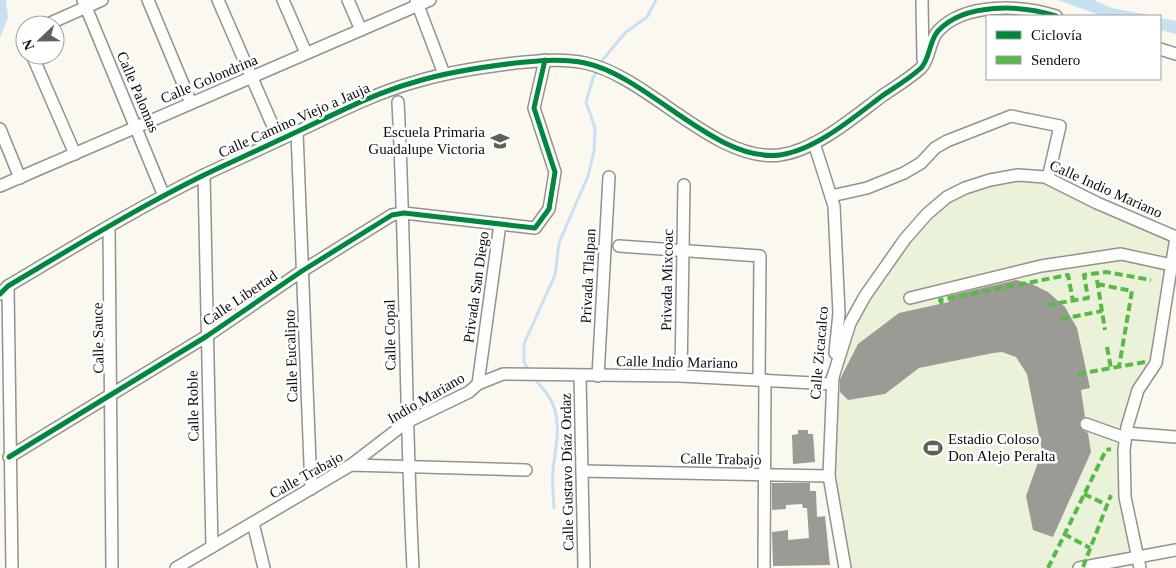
<svg xmlns="http://www.w3.org/2000/svg" width="1176" height="568" viewBox="0 0 1176 568" font-family="Georgia,serif">
  <style>
    .pitch { fill: #ebf2da }
    .water { fill: #c8e1f2 }
    .lines { fill: none; stroke-linecap: round; stroke-linejoin: round }
    .stream { stroke: #c8e1f2; stroke-width: 3 }
    .building { fill: #9c9a95 }
    .minor-casing { stroke: #93928e; stroke-width: 14 }
    .minor { stroke: #fefefd; stroke-width: 11 }
    .quiet { stroke: #58b947; stroke-width: 4; stroke-dasharray: 8 4; stroke-linecap: butt }
    .cycleway-casing { stroke: #fff; stroke-width: 8 }
    .cycleway { stroke: #00873e; stroke-width: 5 }
    .labels { text-anchor: middle; stroke-width: 5; stroke-linejoin: round; paint-order: stroke }
    .street-label { font-size: 15px; fill: #0c0c0c; stroke: #fff }
    .poi-label { font-size: 15px; fill: #0c0c0c; stroke: #fff; text-anchor: end }
  </style>
  <rect width="100%" height="100%" fill="#faf8ef"/>
  <path class="pitch" d="M1037 175 1176 237 1156 363 1138 390 1124 450 1138 556 1079 568H845L829 476 830 400 850 323 905 239 965 188Z"/>
  <g class="water">
    <path d="M0 0H6L8 17 0 38Z"/>
    <path d="M1058 0H1094L1112 8 1154 16H1102Z"/>
    <path d="M1160 18 1176 21V34L1160 30Z"/>
  </g>
  <g class="lines">
    <g class="stream">
      <path d="M529 372 524 362V344L555 275 559 243 588 176 594 151 595 128 586 102 593 78 604 58 626 32 647 17 656 0"/>
      <path d="M534 378C539 384 545 390 549 397 563 419 556 444 553 469 552 482 553 495 554 508"/>
    </g>
  </g>
  <g class="building">
    <path d="M1016 280 1032 284 1048 292 1065 307 1077 328 1090 388 1081 390 1085 417 1081 419 1079 425 1081 429 1088 433 1091 452 1053 537 1033 530 1026 496 1042 451 1027 374 1016 357 1002 352 993 353 919 368 885 394 848 400 840 392V379L858 344 899 313 949 302 948 296Z"/>
    <path d="M798 430H808V434H813L815 462 793 464 792 435 798 434Z"/>
    <path d="M772 483H810V491H816L817 517 825 516 830 565 773 566 772 532 788 530V540L809 538 807 508H803L802 504 786 505V509L772 510Z"/>
  </g>
  <g class="lines">
    <g class="minor-casing">
      <g id="minor">
        <path d="M83 0 164 196"/>
        <path d="M148 0 191 103"/>
        <path d="M218 0 279 140"/>
        <path d="M283 0 306 53"/>
        <path d="M348 0 361 30"/>
        <path d="M416 0 444 74"/>
        <path d="M922 0 923 59"/>
        <path d="M46 25 102 0"/>
        <path d="M1160 49 1176 54"/>
        <path d="M32 55 75 154"/>
        <path d="M398 102C406 257 405 413 413 568"/>
        <path d="M0 129 20 178"/>
        <path d="M297 132 311 489"/>
        <path d="M814 143 834 206 839 313 835 353"/>
        <path d="M204 175 212 547"/>
        <path d="M0 186 430 0"/>
        <path d="M831 196 867 188 904 173 921 163 935 148 947 141 1011 116 1060 126 1048 178"/>
        <path d="M109 227 112 568"/>
        <path d="M619 246 760 256 759 379"/>
        <path d="M8 286 12 568"/>
        <path d="M0 294 8 286C72 248 137 208 204 175 229 163 254 152 279 140 324 120 368 95 415 82 447 72 482 67 515 63 538 61 561 58 585 63 648 76 715 163 780 155 816 150 854 117 882 96 895 87 909 79 921 68 930 59 929 41 938 31 965 2 1022 5 1056 16"/>
        <path d="M910 298 1041 266 1121 254 1176 266"/>
        <path d="M580 376 584 568"/>
        <path d="M598 376 609 177"/>
        <path d="M681 376 684 185"/>
        <path d="M833 376 829 476 845 568"/>
        <path d="M832 380 850 323 865 296 905 239 927 214 947 197 965 188 990 180 1018 175 1045 177 1097 203 1176 237"/>
        <path d="M478 384 500 224"/>
        <path d="M1086 424 1125 438"/>
        <path d="M1126 433 1176 437"/>
        <path d="M9 457 207 336 302 271 392 215 404 213 535 228 549 209 555 172 534 108 545 60"/>
        <path d="M351 465 407 422 469 392 478 384 503 374 681 376 832 384"/>
        <path d="M582 471 829 476"/>
        <path d="M253 523 264 568"/>
        <path d="M176 568 351 465 526 470"/>
        <path d="M764 568 765 380"/>
        <path d="M1079 568 1176 550"/>
        <path d="M1140 568 1125 497 1124 450 1127 427 1138 390 1156 363 1176 237"/>
      </g>
    </g>
    <use href="#minor" class="minor"/>
    <g class="quiet">
      <path d="M1097 280 1105 330"/>
      <path d="M1097 284 1132 291 1119 367"/>
      <path d="M942 304 940 300 1068 275 1073 301"/>
      <path d="M1047 305 1088 298 1084 275 1106 272 1151 280"/>
      <path d="M1061 319 1102 311"/>
      <path d="M1107 347 1111 368"/>
      <path d="M1078 374 1145 362"/>
      <path d="M1084 494 1107 505"/>
      <path d="M1064 534 1090 548"/>
      <path d="M1083 567 1111 495"/>
      <path d="M1048 568 1106 450 1111 449"/>
    </g>
    <g class="cycleway-casing">
      <g id="cycleway">
        <path d="M0 294 8 286C72 248 137 208 204 175 229 163 254 152 279 140 324 120 368 95 415 82 447 72 482 67 515 63 538 61 561 58 585 63 648 76 715 163 780 155 816 150 854 117 882 96 895 87 909 79 921 68 930 59 929 41 938 31 965 2 1022 5 1056 16"/>
        <path d="M9 457 207 336 302 271 392 215 404 213 535 228 549 209 555 172 534 108 545 60"/>
      </g>
    </g>
    <use href="#cycleway" class="cycleway"/>
  </g>
  <defs>
    <g id="school-bare" transform="scale(1.5)"><path d="M0-5L7-2L0 1L-7-2ZM-4 1L0 2.5L4 1V4Q0 6-4 4Z" fill="#5f5f5b" stroke="#fff" stroke-width="2.5" paint-order="stroke"/></g>
    <g id="stadium-bare" transform="scale(1.5)"><path d="M0-5a6.5 5 0 1 0 0 10a6.5 5 0 1 0 0-10ZM-3.5-1.8h7v3.6h-7Z" fill="#5f5f5b" stroke="#fff" stroke-width="2.5" paint-order="stroke"/></g>
  </defs>
  <g fill-rule="evenodd">
    <use href="#school-bare" x="500" y="141"/>
    <use href="#stadium-bare" x="933" y="448"/>
  </g>
  <g class="labels">
    <g class="street-label">
      <text transform="translate(209 79) rotate(-23)" y="5">Calle Golondrina</text>
      <text transform="translate(138 92) rotate(67)" y="5">Calle Palomas</text>
      <text transform="translate(294 120) rotate(-24)" y="5">Calle Camino Viejo a Jauja</text>
      <text transform="translate(1106 189) rotate(24)" y="5">Calle Indio Mariano</text>
      <text transform="translate(588 276) rotate(-87)" y="5">Privada Tlalpan</text>
      <text transform="translate(667 280) rotate(-89)" y="5">Privada Mixcoac</text>
      <text transform="translate(476 287) rotate(-82)" y="5">Privada San Diego</text>
      <text transform="translate(240 298) rotate(-34)" y="5">Calle Libertad</text>
      <text transform="translate(390 335) rotate(-91)" y="5">Calle Copal</text>
      <text transform="translate(98 338) rotate(-91)" y="5">Calle Sauce</text>
      <text transform="translate(819 353) rotate(-85)" y="5">Calle Zicacalco</text>
      <text transform="translate(291 356) rotate(-92)" y="5">Calle Eucalipto</text>
      <text transform="translate(677 362) rotate(1)" y="5">Calle Indio Mariano</text>
      <text transform="translate(426 398) rotate(-30)" y="5">Indio Mariano</text>
      <text transform="translate(193 406) rotate(-91)" y="5">Calle Roble</text>
      <text transform="translate(721 459) rotate(1)" y="5">Calle Trabajo</text>
      <text transform="translate(567 472) rotate(-91)" y="5">Calle Gustavo Díaz Ordaz</text>
      <text transform="translate(306 475) rotate(-29)" y="5">Calle Trabajo</text>
    </g>
    <g class="poi-label">
      <text x="485" y="137">Escuela Primaria<tspan x="485" dy="17">Guadalupe Victoria</tspan></text>
      <text x="948" y="444" text-anchor="start">Estadio Coloso<tspan x="948" dy="17">Don Alejo Peralta</tspan></text>
    </g>
  </g>
  <rect x="986" y="15" width="175" height="65" fill="#ffffff" stroke="#9e9e9e"/>
  <rect x="996" y="31" width="25" height="8" fill="#00873e" stroke="#9e9e9e"/>
  <text x="1031" y="40" font-size="15" fill="#0c0c0c">Ciclovía</text>
  <rect x="996" y="56" width="25" height="8" fill="#58b947" stroke="#9e9e9e"/>
  <text x="1031" y="65" font-size="15" fill="#0c0c0c">Sendero</text>
  <g transform="translate(40 40) rotate(248)"><circle r="24" fill="#ffffff" stroke="#9e9e9e"/>
  <path d="M0-4L9 19L0 12L-9 19Z" fill="#5f5f5b"/>
  <text y="-8" font-size="14" font-weight="bold" text-anchor="middle" fill="#0c0c0c">N</text>
  </g>
</svg>
